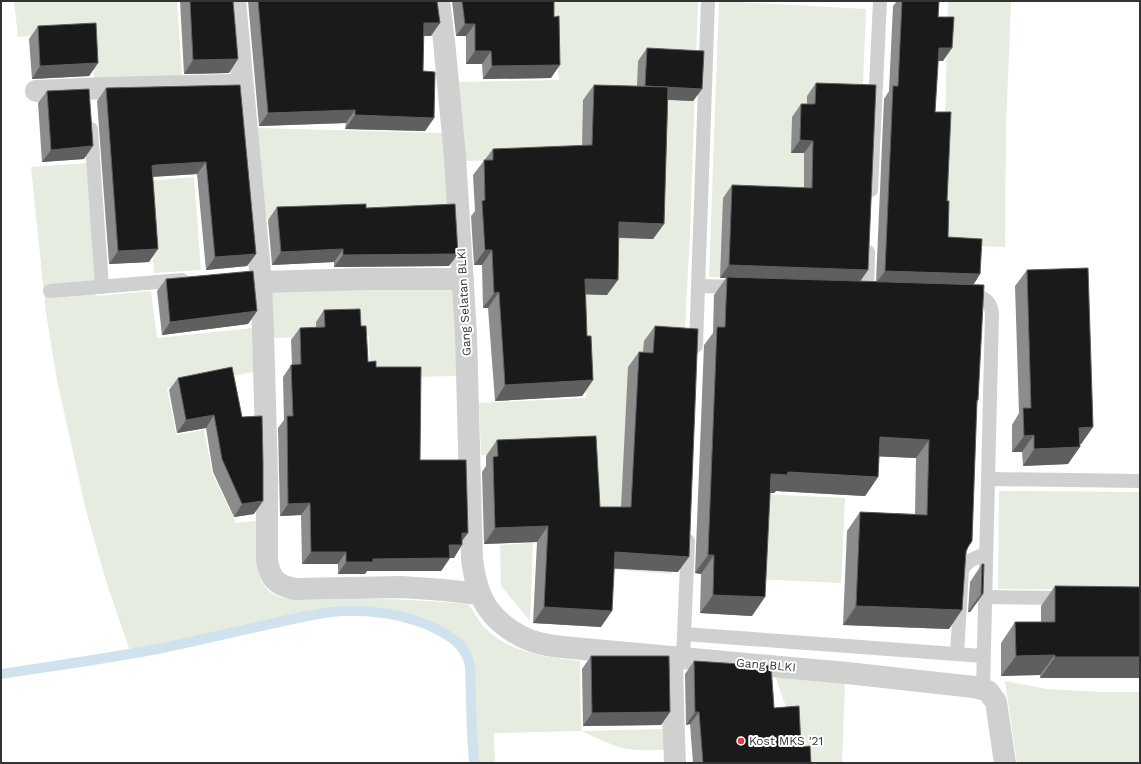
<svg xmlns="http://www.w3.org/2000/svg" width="1141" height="764" viewBox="0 0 1141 764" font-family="'Work Sans',sans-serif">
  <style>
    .green { fill: #e6ecdf }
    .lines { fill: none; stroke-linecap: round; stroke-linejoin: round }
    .stream { stroke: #cfe2ee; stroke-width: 10 }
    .service { stroke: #d0d0d0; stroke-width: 14 }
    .minor { stroke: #d0d0d0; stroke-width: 22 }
    .wall { fill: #8c8c8c }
    .shaded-wall { fill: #5f5f5f }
    .building { fill: #1a1a1a; stroke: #5f5f5f }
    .poi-dot { fill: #e63946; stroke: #fff; stroke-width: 1.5 }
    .labels { text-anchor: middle; stroke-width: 4; stroke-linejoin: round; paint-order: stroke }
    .street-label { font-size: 12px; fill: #333; stroke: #fff }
    .poi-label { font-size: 12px; fill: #333; stroke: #fff; text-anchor: start }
  </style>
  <rect width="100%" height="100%" fill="#fff"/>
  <g class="green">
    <path d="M14 1H177L182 76 94 80 91 32 18 37Z"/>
    <path d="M550 1H698L690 233 672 574 606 569 584 450 481 455 479 403 586 398 580 305 567 158 465 161 457 82 559 80Z"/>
    <path d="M719 1 866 9 855 281 709 277Z"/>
    <path d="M948 1H1011L1006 129 1005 247 942 245Z"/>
    <path d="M255 128 444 133 450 212 263 219Z"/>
    <path d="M87 163 96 296 151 291 157 338 253 328V372L167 388 176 435 204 430 212 473 236 523 256 521C257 538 255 569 263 584 268 592 276 597 285 598 296 600 307 600 319 600 335 599 351 599 368 599 401 599 435 601 468 604 474 612 479 622 486 629 512 654 546 657 580 661L581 731 664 729 665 750H636L621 748 603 741 581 731 494 733 495 763H474L472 734 470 666C466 647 456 640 440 631 425 622 408 618 391 615 372 612 353 611 334 612 304 614 273 623 244 630 207 638 169 647 131 654L107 584 92 532 85 506 57 380 46 313 31 167Z"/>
    <path d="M194 177 201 270 154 273 147 181Z"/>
    <path d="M455 288 457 376 370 378 369 336 272 338 270 291Z"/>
    <path d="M999 491 1140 492V590L998 589Z"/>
    <path d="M761 494 845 498 841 583 757 579Z"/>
    <path d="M533 543 530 621 501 586 500 545Z"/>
    <path d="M775 676 845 682 842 763H806Z"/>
    <path d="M1005 681 1047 689 1101 692H1140V763H1017Z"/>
  </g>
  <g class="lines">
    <path class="stream" d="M1 674C53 666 105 659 157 649 193 642 229 633 266 625 288 620 309 615 331 612 366 608 410 614 440 631 456 640 466 647 470 666L472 734 474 763"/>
    <g class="service">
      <path d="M91 129 102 287"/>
      <path d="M871 190 880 1"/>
      <path d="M698 286 738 287"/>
      <path d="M50 291 182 280"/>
      <path d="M867 292 868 252"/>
      <path d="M965 295C980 296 990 297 992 313L983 689"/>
      <path d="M696 346 708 1"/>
      <path d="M988 479 1140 481"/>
      <path d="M985 597 1066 598"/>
      <path d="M684 634 983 656"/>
      <path d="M957 654 962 570C967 560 976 558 986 554"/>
      <path d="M683 658 688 541"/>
    </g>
    <g class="minor">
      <path d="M235 1 261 282 263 332 267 475V560C270 579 276 585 295 589L402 587 444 590 480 594"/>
      <path d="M439 1 444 41 455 157 466 334 472 559C474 573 476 587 483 600 492 619 513 634 532 641 541 644 552 646 562 647L847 673 974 687 988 691 996 702 1005 763"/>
      <path d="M36 91 105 88 231 85"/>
      <path d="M261 282 365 279H463"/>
      <path d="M672 657 673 707 675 763"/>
    </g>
  </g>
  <g class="wall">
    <path d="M180 1H233L229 73 184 74Z"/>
    <path d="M248 1H437L431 36H423V71L434 118 425 131 345 129 346 123 259 126Z"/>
    <path d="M452 1H554L551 78 483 79 482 64H466V36H456Z"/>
    <path d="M897 1H939L938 17 943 61H938L935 112 947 201 948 237 980 274 973 285 978 400 977 403 968 547 949 629 843 625 847 531 860 512 915 514 916 458 879 456 878 477 865 496 776 491 774 493H770L752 616 700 613 701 574 695 573 704 345 713 333 714 295 726 278H720L723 198 732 185 804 188V153H791L792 117 801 104H807V96L816 83 868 270 860 281 876 282 884 99 889 91 893 6Z"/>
    <path d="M38 26 98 63 89 76 32 79 29 39Z"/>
    <path d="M647 48 702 89 693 101 668 100 664 224 653 239 619 238 607 295 585 294 587 336 593 380 582 396 495 401 488 308H483L482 265H474L471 216 475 211 473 175 493 149 582 146 583 100 594 85 637 86 638 61Z"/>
    <path d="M240 85 256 254 247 266 206 270 197 174 153 177 149 262 109 264 97 101 106 88Z"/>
    <path d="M47 91 84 159 42 162 38 103Z"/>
    <path d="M277 207 366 208 449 266 334 267V262L272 265 268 220Z"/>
    <path d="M1027 270 1093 427 1081 444H1080L1068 464 1023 466 1022 452H1012V425L1019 413 1015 286Z"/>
    <path d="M166 279 257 311 248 324 162 335 157 291Z"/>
    <path d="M324 310 361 326 368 362 376 367 420 460 468 533 462 540 454 558H450L441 571H367L365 574H338V564H302L301 515 280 516 278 428 284 420 283 377 291 365H292L291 340 300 328 316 327V322Z"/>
    <path d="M655 326 678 572 614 568 601 627 533 623 537 542 484 544 482 472 486 466V456L497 440 600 507H621L628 367 639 352H643L644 341Z"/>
    <path d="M232 367 254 514 234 517 213 472 206 428 177 433 169 390 178 378Z"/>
    <path d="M982 564 983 594 970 612H968L970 582Z"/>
    <path d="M1055 586 1140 587 1040 678V675L1001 676V643L1015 622H1041V606Z"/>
    <path d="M591 656 670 712 661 725 583 726 582 669Z"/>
    <path d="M694 661 774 708 801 747 811 763H693L690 724 686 725 685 674Z"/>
  </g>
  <g class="shaded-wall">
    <path d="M424 23H440L431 36H414Z"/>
    <path d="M465 24H475L466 36H456Z"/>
    <path d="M939 48H952L943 61 930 60Z"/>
    <path d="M475 51H491L482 64H466Z"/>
    <path d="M238 59 229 73 184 74 193 60Z"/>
    <path d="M98 63 89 76 32 79 40 66Z"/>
    <path d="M560 65 551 78 483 79 492 66Z"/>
    <path d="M645 86 702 89 693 101 637 98Z"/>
    <path d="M355 110 346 123 259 126 268 113Z"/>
    <path d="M355 115 434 118 425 131 345 129Z"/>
    <path d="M800 140 813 141 804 153H791Z"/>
    <path d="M93 146 84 159 42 162 51 150Z"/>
    <path d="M206 162 197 174 148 177 152 166 156 165Z"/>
    <path d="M619 222 664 224 653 239 609 237Z"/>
    <path d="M158 249 149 262 109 264 118 251Z"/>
    <path d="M343 249 334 262 272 265 281 252Z"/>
    <path d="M485 250H492L482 265H474Z"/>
    <path d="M256 254 247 266 206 270 215 257Z"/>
    <path d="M458 254 449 266 334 267 343 255Z"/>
    <path d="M729 265 868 270 859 283 727 277 726 278H720Z"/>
    <path d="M885 271 980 274 972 287 876 283Z"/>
    <path d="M585 279 618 280 607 295 574 294Z"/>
    <path d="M499 292 488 308H483L494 293Z"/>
    <path d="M257 311 248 324 162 335 170 322Z"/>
    <path d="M593 380 582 396 495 401 505 385Z"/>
    <path d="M214 415 206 428 177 433 186 420Z"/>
    <path d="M1093 427 1081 444H1068L1079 428Z"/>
    <path d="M1034 435 1022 452H1012L1024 436Z"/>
    <path d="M880 437 929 440 916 458 867 456Z"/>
    <path d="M1080 447 1068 464 1023 466 1034 449Z"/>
    <path d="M788 472 878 477 865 496 776 491 774 493 758 492 771 474Z"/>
    <path d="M263 501 254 514 234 517 242 504Z"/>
    <path d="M310 503 301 515 280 516 288 504Z"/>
    <path d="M548 526 537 542 484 544 495 528Z"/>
    <path d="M462 533H468L459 545Z"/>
    <path d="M449 545H462L454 558H441Z"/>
    <path d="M311 552H346L338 564H302Z"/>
    <path d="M615 552 689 557 678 572 604 568Z"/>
    <path d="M708 555H714L701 574 695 573Z"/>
    <path d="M450 558 441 571H367L365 574H338L346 562 373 559Z"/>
    <path d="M981 594H983L970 612H968Z"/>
    <path d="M713 595 765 597 752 616 700 613Z"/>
    <path d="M856 606 962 610 949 629 843 625Z"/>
    <path d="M544 607 612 611 601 627 533 623Z"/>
    <path d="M1055 655 1040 675 1001 676 1016 656Z"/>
    <path d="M1055 657H1140V678H1040Z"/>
    <path d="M670 712 661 725 583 726 592 713Z"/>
    <path d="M695 712H699L690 724 686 725Z"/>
  </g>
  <g class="building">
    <path d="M190 1H233L238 59 193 60Z"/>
    <path d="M258 1H437L440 23H424L423 71 435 72 434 118 355 115V110L268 113Z"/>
    <path d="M462 1H554V17L559 16 560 65 492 66 491 51H475V24H465Z"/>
    <path d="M902 1H939L938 17H954L952 48H939L935 112H951L947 201H949L948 237 982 239 980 274 885 271 893 86H898Z"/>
    <path d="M96 23 98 63 40 66 38 26Z"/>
    <path d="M647 48 704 51 702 89 645 86Z"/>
    <path d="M816 83 876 85 868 270 729 265 732 185 812 188 813 141 800 140 801 104H815Z"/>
    <path d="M240 85 256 254 215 257 206 162 156 165 152 166 158 249 118 251 106 88Z"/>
    <path d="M594 85 668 87 664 224 619 222 618 280 585 279 587 336H591L593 380 505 385 499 292 494 293 492 250H485L482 201 485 200 484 160H493V149L592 145Z"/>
    <path d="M89 89 93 146 51 150 47 91Z"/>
    <path d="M366 204V208L455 204 458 254 343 255V249L281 252 277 207Z"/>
    <path d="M1088 268 1093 427 1079 428 1080 447 1034 449V435L1024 436 1023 408H1031L1027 270Z"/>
    <path d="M253 271 257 311 170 322 166 279Z"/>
    <path d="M727 277 984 285 978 400H977L972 541 968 547 966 551 962 610 856 606 860 512 927 515 929 440 880 437 878 477 788 472 787 475 771 474 765 597 713 595 714 555H708L717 327H725Z"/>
    <path d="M360 309 361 326H366L368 362 376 361V367H421L420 460H466L468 533H462V545H449L450 558 373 559V562H346V552H311L310 503 288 504 287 416H293L291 365 301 364 300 328 325 327 324 310Z"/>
    <path d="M655 326 698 329 689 557 615 552 612 611 544 607 548 526 495 528 493 457 498 456 497 440 596 436 600 507H631L639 352 653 353Z"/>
    <path d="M232 367 242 417 262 416 263 462V501L242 504 222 459 214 415 186 420 178 378Z"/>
    <path d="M982 564H984L983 594H981Z"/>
    <path d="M1055 586 1140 587V657H1055V655L1016 656 1015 622H1055Z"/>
    <path d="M591 656H669L670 712 592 713Z"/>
    <path d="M694 661 771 666 774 708 799 706 801 747 810 746 811 763H703L699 712H695Z"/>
  </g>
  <circle class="poi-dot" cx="741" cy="741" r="4"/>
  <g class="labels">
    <g class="street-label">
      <text transform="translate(464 302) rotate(-93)" y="4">Gang Selatan BLKI</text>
      <text transform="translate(766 665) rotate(5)" y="4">Gang BLKI</text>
    </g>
    <g class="poi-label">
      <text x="749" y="745">Kost MKS '21</text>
    </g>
  </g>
  <rect width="1141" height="764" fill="none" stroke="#333333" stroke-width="4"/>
</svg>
